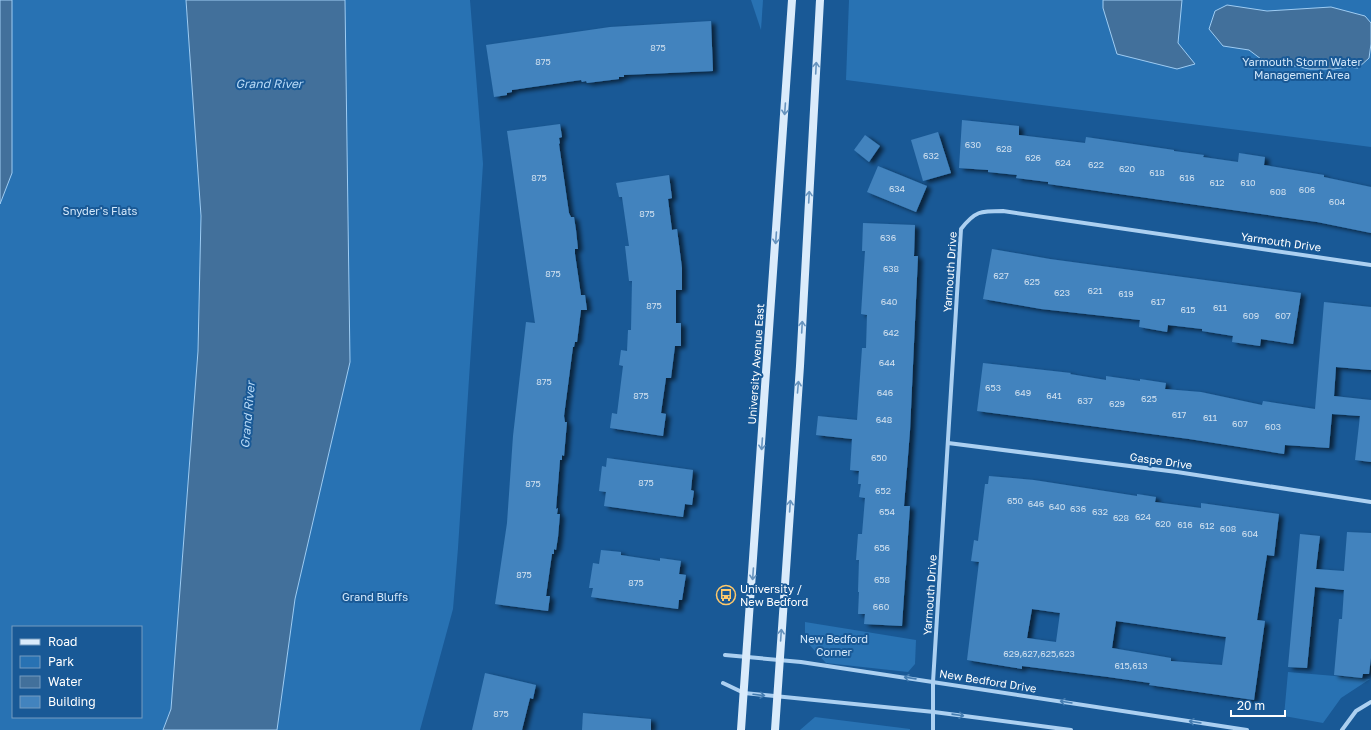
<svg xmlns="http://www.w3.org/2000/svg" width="1371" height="730" viewBox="0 0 1371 730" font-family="'Golos Text',sans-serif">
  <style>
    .green { fill: #2872b3; fill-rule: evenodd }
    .water { fill: #42709b; stroke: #9eccf3 }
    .building { fill: #4283be; fill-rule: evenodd; filter: url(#shadow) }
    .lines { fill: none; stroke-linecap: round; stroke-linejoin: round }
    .street { stroke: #acd0f1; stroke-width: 4 }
    .secondary { stroke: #daebfb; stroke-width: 8 }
    .oneway { stroke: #6693be }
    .oneway2 { stroke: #457db1 }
    .labels { text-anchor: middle; stroke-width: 4; stroke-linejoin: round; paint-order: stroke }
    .number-label { font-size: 9px; fill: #d0e0ef }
    .park-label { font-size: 11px; fill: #d3e8fb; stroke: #195996 }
    .street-label { font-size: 11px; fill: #fff; stroke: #195996 }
    .poi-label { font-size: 11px; fill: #fff; stroke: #195996; text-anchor: start }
    .water-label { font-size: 12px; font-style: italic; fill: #b8daf7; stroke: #195996 }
  </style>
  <defs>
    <filter id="shadow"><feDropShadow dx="4.5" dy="2.5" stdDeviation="2" flood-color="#0009"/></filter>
  </defs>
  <rect width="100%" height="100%" fill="#195996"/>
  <g class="green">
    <path d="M0 0H186L201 216 198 351 171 709 163 730H0ZM13 627H141V717H13Z"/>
    <path d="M345 0H470L483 164 458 548 453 609 420 730H277L295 599 350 362Z"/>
    <path d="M751 0H763L761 30Z"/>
    <path d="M849 0H1371V147L846 80Z"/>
    <path d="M805 622 916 640 915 664 908 672 826 663 805 640Z"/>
    <path d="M1288 672 1370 679 1341 698 1323 723 1284 716Z"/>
    <path d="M815 717 910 729V730H800Z"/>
  </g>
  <g class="water">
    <path d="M0 0H12V173L0 204Z"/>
    <path d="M186 0H345L350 362 295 599 277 730H163L171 709 198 351 201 216Z"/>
    <path d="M1103 0H1182L1178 43 1195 64 1177 69 1117 54 1103 8Z"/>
    <path d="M1227 5 1267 11 1331 7 1365 16 1371 23V44L1369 58 1358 68 1347 67 1334 69H1309L1261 59 1249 50 1223 46 1209 29 1215 11Z"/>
  </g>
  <g class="building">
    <path d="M711 21 713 71 624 75V77H619V79L587 83 586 81 582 82 581 80 512 90V92L507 93V95L494 97 486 45 610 27Z"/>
    <path d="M962 120 1019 126V135L1085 143 1086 137 1174 150V151L1204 155 1203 157 1238 162 1239 153 1265 157 1264 165 1324 175V177L1371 187V233L1317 222 1048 184V182L1016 178 1017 175 988 172V170L959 168Z"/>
    <path d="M560 124 562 137 559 138 560 143 559 144 569 213 571 217H574L576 230 578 249H575V254L581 295H585L587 310H581L577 342H575L574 347H573L564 416 565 422H567L564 456 562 455V460H560L556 509 558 508 557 514H560L558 537 556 550 554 549V554H552L546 596H550L548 611 495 604 507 523 513 436 526 322 535 323 507 131Z"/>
    <path d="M938 132 951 173 923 181 911 140Z"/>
    <path d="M865 135 880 146 869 162 854 150Z"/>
    <path d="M878 166 927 186 916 212 867 192Z"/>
    <path d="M669 175 672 198 668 199 672 230 677 229 682 268V290H676V323H681V346H675L671 378H666L661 413 666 414 663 436 610 428 612 413 617 414 623 366 619 365 621 350 627 351 628 330H631L632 281H629L625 246H629L622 197H619L616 183Z"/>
    <path d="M863 223 915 225 914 256H918L910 431 904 506H910L902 626 864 624 865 614H858L859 592H858L859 560H856L858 534H862L865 498 859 497 861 484H858L859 471 850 470 852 439 816 435 818 416 857 420 862 348H866L867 315 861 314 865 251H862Z"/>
    <path d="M992 249 1050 259 1301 293 1293 344 1261 339 1260 346 1232 342 1233 336 1202 331V329L1168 325 1167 332 1139 327 1140 320 1041 309 983 299Z"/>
    <path d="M1324 302 1371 307V370L1336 367 1334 396 1371 400V462L1355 460 1360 416 1332 414 1329 448 1285 445 1284 454 1189 439 977 411 983 363 1071 373 1070 374 1106 380V376L1140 381V379L1166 383 1165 389 1201 392 1262 405 1263 401 1315 409Z"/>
    <path d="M607 458 693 470 691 490 694 491 692 505 685 504 683 517 604 506 606 492 599 491 602 466 606 467Z"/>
    <path d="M989 476 1034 480 1137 496V494L1156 497 1155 502 1201 508V503L1279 514 1274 556 1267 555 1257 620 1265 621 1254 700 1149 685 1150 683 1108 677 1022 666V669L967 660 979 562 971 561 974 540 978 541 985 484H988ZM1032 609 1060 613 1056 642 1027 638ZM1116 621 1226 637 1222 665 1171 661V658L1112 648Z"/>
    <path d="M1347 532 1371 533V658L1369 674H1363L1362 678 1334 675 1339 619H1342L1344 590 1315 587 1307 668 1288 667 1300 534 1320 536 1316 569 1344 571Z"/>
    <path d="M601 550 621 552V555L660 561V558L681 561 679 574 686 575 682 600H679L678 609 591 597 593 588H589L593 563 599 564Z"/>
    <path d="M485 673 536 685 533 699 530 698 522 730H472Z"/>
    <path d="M583 713 651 719V730H582Z"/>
  </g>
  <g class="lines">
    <g class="street">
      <path d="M948 443 1177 472 1371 502"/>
      <path d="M725 655 801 662 1247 730"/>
      <path d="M723 683 744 693 934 712 1071 730"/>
      <path d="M933 730V682L961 229C975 211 980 211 1003 211L1371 265"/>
      <path d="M1342 730 1356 711 1371 702"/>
    </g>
    <g class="secondary">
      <path d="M741 730 792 0"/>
      <path d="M775 730 800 366 820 0"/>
    </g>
  </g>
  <defs><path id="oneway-shaft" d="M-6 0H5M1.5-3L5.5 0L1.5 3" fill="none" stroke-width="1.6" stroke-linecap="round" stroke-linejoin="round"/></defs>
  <g class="oneway">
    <use href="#oneway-shaft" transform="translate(816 68) rotate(-87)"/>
    <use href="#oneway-shaft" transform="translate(785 109) rotate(94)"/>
    <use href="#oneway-shaft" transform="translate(809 197) rotate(-87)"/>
    <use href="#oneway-shaft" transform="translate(776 238) rotate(94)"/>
    <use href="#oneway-shaft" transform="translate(802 327) rotate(-87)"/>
    <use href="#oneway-shaft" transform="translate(798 387) rotate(-85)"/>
    <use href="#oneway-shaft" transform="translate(762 444) rotate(94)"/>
    <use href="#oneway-shaft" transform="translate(790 506) rotate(-86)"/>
    <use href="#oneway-shaft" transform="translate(753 574) rotate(94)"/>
    <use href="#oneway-shaft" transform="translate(781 635) rotate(-86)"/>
  </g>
  <g class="oneway2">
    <use href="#oneway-shaft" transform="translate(910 678) rotate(-172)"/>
    <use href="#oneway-shaft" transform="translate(759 695) rotate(7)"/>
    <use href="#oneway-shaft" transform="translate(1066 702) rotate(-171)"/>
    <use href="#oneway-shaft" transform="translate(958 715) rotate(8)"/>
    <use href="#oneway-shaft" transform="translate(1195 722) rotate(-171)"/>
  </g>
  <defs>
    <g id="bus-ring" transform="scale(1)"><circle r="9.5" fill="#195996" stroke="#ffc96b" stroke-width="1.5"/><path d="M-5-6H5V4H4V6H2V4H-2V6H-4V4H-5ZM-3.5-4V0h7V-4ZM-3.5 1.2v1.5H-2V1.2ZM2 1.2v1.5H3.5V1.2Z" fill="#ffc96b"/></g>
  </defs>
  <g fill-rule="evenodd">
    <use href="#bus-ring" x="726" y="595"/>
  </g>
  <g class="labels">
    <g class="number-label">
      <text x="658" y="51">875</text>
      <text x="543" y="65">875</text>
      <text x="973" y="148">630</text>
      <text x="1004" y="152">628</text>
      <text x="931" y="159">632</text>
      <text x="1033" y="161">626</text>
      <text x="1063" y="166">624</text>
      <text x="1096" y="168">622</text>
      <text x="1127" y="172">620</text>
      <text x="1157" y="176">618</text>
      <text x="539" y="181">875</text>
      <text x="1187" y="181">616</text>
      <text x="1217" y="186">612</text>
      <text x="1248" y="186">610</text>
      <text x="897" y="192">634</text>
      <text x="1307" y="193">606</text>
      <text x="1278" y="195">608</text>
      <text x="1337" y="205">604</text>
      <text x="647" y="217">875</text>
      <text x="888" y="241">636</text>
      <text x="891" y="272">638</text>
      <text x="553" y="277">875</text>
      <text x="1001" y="279">627</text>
      <text x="1032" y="285">625</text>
      <text x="1095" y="294">621</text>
      <text x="1062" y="296">623</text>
      <text x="1126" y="297">619</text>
      <text x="889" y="305">640</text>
      <text x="1158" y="305">617</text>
      <text x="654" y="309">875</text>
      <text x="1220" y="311">611</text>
      <text x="1188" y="313">615</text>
      <text x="1251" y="319">609</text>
      <text x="1283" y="319">607</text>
      <text x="891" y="336">642</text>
      <text x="887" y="366">644</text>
      <text x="544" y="385">875</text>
      <text x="993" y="391">653</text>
      <text x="885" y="396">646</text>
      <text x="1023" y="396">649</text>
      <text x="641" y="399">875</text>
      <text x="1054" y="399">641</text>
      <text x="1149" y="402">625</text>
      <text x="1085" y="404">637</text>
      <text x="1117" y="407">629</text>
      <text x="1179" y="418">617</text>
      <text x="1210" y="421">611</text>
      <text x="884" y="423">648</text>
      <text x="1240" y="427">607</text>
      <text x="1273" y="430">603</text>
      <text x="879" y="461">650</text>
      <text x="646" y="486">875</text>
      <text x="533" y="487">875</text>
      <text x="883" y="494">652</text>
      <text x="1015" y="504">650</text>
      <text x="1036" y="507">646</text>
      <text x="1057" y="510">640</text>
      <text x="1078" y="512">636</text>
      <text x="887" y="515">654</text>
      <text x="1100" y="515">632</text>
      <text x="1143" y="520">624</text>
      <text x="1121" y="521">628</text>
      <text x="1163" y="527">620</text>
      <text x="1185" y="528">616</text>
      <text x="1207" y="529">612</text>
      <text x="1228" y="532">608</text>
      <text x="1250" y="537">604</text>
      <text x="882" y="551">656</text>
      <text x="524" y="578">875</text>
      <text x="882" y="583">658</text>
      <text x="636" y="586">875</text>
      <text x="881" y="610">660</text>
      <text x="1039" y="657">629,627,625,623</text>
      <text x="1131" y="669">615,613</text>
      <text x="501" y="717">875</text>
    </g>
    <g class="park-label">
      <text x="1302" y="66">Yarmouth Storm Water<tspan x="1302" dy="13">Management Area</tspan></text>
      <text x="100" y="215">Snyder's Flats</text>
      <text x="375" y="601">Grand Bluffs</text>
      <text x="834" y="643">New Bedford<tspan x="834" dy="13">Corner</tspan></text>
    </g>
    <g class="street-label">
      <text transform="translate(1281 242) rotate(8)" y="4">Yarmouth Drive</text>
      <text transform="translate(950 272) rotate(-86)" y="4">Yarmouth Drive</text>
      <text transform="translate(756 364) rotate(-86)" y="4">University Avenue East</text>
      <text transform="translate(1161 461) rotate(8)" y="4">Gaspe Drive</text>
      <text transform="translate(930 595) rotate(-86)" y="4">Yarmouth Drive</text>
      <text transform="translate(988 681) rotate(9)" y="4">New Bedford Drive</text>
    </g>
    <g class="poi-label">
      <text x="740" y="593">University /<tspan x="740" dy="13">New Bedford</tspan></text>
    </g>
    <g class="water-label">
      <text x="269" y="88">Grand River</text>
      <text transform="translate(248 415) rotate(-85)" y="4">Grand River</text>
    </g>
  </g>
  <rect x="12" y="626" width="130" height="92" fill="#195996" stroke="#759bc0"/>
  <rect x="20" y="639" width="20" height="6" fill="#daebfb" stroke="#759bc0"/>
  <text x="48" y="646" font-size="12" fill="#ffffff">Road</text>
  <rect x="20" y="656" width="20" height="12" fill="#2872b3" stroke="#759bc0"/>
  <text x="48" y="666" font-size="12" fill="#ffffff">Park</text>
  <rect x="20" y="676" width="20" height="12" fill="#42709b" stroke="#759bc0"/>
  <text x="48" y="686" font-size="12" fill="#ffffff">Water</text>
  <rect x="20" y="696" width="20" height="12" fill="#4283be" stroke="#759bc0"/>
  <text x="48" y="706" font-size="12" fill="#ffffff">Building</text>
  <path d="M1231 710v6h54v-6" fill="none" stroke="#ffffff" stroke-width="2"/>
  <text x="1237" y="710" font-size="12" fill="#ffffff" stroke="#195996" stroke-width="3" paint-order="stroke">20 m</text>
</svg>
